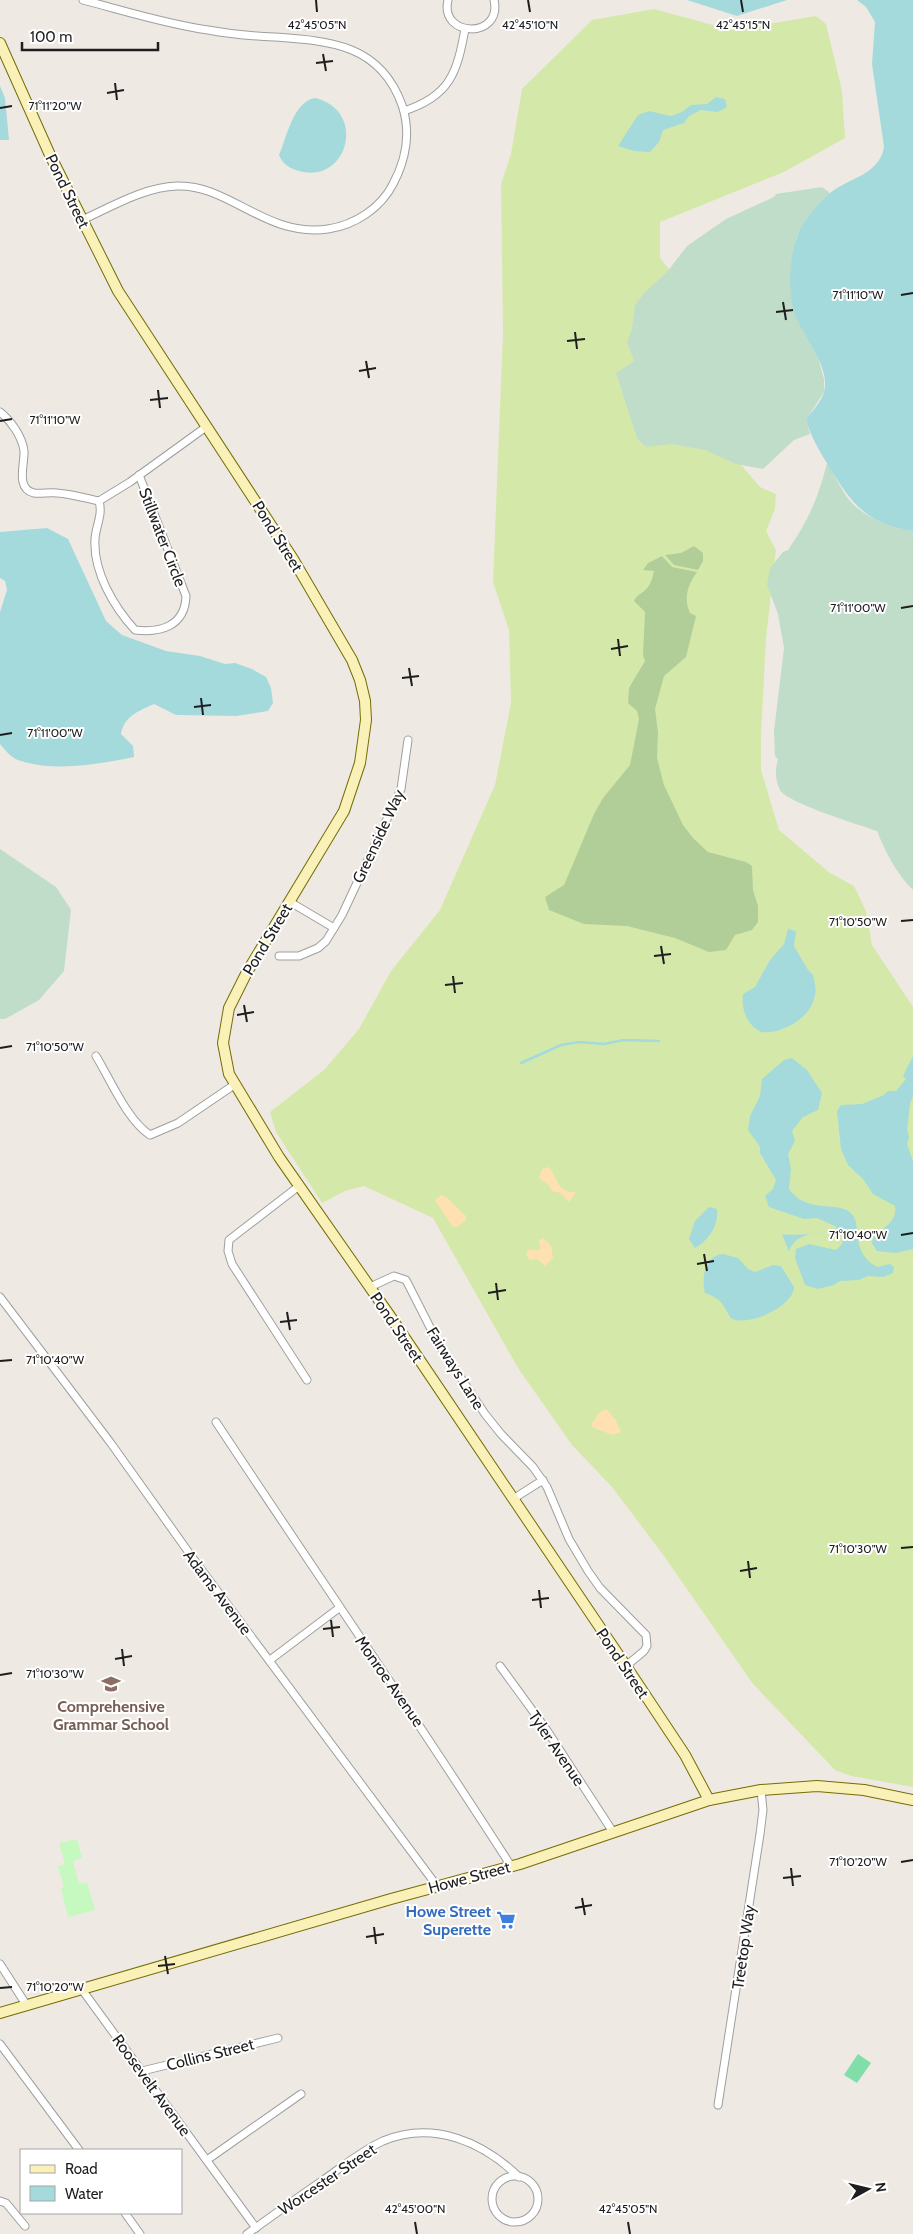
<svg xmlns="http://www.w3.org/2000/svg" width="913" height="2234" viewBox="0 0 913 2234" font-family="Cabin,sans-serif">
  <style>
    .grass { fill: #d4e9a9 }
    .forest { fill: #b2ce98 }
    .wetland { fill: #c0ddca }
    .sand { fill: #ffe1b1 }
    .park { fill: #c6f9c0 }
    .pitch { fill: #81dea9 }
    .water { fill: #a4dadc }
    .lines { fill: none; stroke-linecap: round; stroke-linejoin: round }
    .stream { stroke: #a4dadc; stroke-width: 2.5 }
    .street-casing { stroke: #9f9f9f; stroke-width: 9 }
    .secondary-casing { stroke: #746c05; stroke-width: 12 }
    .street { stroke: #fff; stroke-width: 7 }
    .secondary { stroke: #f9f1b7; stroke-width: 10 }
    .ticks { fill: none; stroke: #1e1e1e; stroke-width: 2 }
    .labels { text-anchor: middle; stroke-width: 4; stroke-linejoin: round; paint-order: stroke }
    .street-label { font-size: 16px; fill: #1e1e1e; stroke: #fff }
    .education-label { font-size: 16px; font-weight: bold; fill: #785e54; stroke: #fff }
    .shop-label { font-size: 16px; font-weight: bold; fill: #366cbe; stroke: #fff; text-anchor: end }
    .ticks-label { font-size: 12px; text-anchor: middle; fill: #1e1e1e; stroke: #fff; stroke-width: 4; stroke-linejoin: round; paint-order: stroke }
  </style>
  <rect width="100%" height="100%" fill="#efe9e3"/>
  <path class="grass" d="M654 9 731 30 816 16 826 24 842 91 845 138 784 172 660 222V258L686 290 729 451 760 487 776 494 775 509 766 531 776 550 766 638 761 735V770L779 830 830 873 854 886 866 911 872 945 913 1007V1787L851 1776 835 1770 753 1684 664 1556 612 1487 572 1445 518 1368 433 1218 364 1186 345 1191 322 1203 276 1132 270 1112 324 1070 359 1029 391 971 440 910 495 785 511 703 509 630 493 582 503 332 501 184 511 154 522 89 592 20Z"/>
  <g class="forest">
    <path d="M694 546 703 553V561L698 570 674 565 665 555 681 553Z"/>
    <path d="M662 556 672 567 697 572C688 585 683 598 690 613L696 616 686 657 664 676 655 709 658 732 657 758 664 785 683 825 693 838 708 852 746 862 752 866 753 890 758 906V922L752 930 735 935 726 950 709 952 675 938 627 926 584 924 549 910 545 897 564 885 594 814 603 798 630 765 639 719 637 711 628 703 629 688 645 661 643 655 645 612 634 601C637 594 644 593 648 587 651 583 653 576 654 571L643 570 648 563Z"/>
  </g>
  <g class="wetland">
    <path d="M822 187 830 193 811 214 796 238 795 314 817 354 824 379V392L806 420 810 434 794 440 763 469 736 464 705 450 671 444 646 447 637 438 616 373 634 361 627 342 632 329 635 305 644 293 667 272 687 246 726 219 774 197 776 194Z"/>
    <path d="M827 463C835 475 841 490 850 501 865 518 891 528 913 531V890C897 875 885 851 877 831 860 825 787 803 780 790 775 780 775 769 778 759L775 756 774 731 784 648 778 614 767 585 770 568 783 552 788 550C809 519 818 499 827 463Z"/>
    <path d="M0 849 56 887 71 910 64 971 39 1000 5 1019H0Z"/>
  </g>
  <g class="sand">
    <path d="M549 1167C557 1177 558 1194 576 1192L569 1202 561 1193 552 1191 549 1185 539 1178 542 1169Z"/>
    <path d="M441 1195 446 1197 466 1216V1220L457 1227 452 1226 435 1200Z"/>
    <path d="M543 1238 551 1246 553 1258 545 1266 537 1259 530 1260 526 1255 528 1250H541L539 1241Z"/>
    <path d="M606 1409 615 1419 621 1432 613 1435 594 1428 591 1425 599 1413Z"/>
  </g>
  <path class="park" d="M77 1839 82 1858 73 1861 79 1884 87 1882 95 1910 68 1917 61 1888 64 1887 58 1866 65 1864 59 1843Z"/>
  <path class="pitch" d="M858 2054 871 2063 857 2083 844 2075Z"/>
  <g class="water">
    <path d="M687 0H787L737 16Z"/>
    <path d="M857 0H913V531C866 524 851 503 828 465 819 450 811 437 806 420 811 412 822 401 824 392 831 367 803 336 795 315 788 295 789 260 796 240 801 223 816 206 829 194 847 178 879 176 884 147L872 64 875 22 866 7Z"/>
    <path d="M0 86 5 98 9 140H0Z"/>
    <path d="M716 97 725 99 727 107 718 112 701 110 689 116 684 123 663 130 659 142 650 152 634 151 618 146 638 115 649 111 671 116 682 112 691 105 707 104Z"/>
    <path d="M315 98C369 111 347 188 296 170 289 168 282 163 279 155 287 137 293 102 315 98Z"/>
    <path d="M47 528 68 539 106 621 122 635 166 651 200 656 225 664 235 663 252 669 266 677 271 688 273 703 268 711 236 716 176 715 154 704C139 711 124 716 121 734L133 746 134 757C99 764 56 772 21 761 12 759 6 751 0 744V612L7 590 5 581 0 578V532Z"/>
    <path d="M788 929 796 931 794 946 808 970 813 975C815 983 817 991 814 999 809 1019 780 1035 761 1032 746 1024 741 1009 743 994L755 987 770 960 784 944Z"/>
    <path d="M913 1056V1096L910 1104 907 1130 909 1137 907 1144 913 1161V1249L896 1253 877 1251 872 1243 873 1238C882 1229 898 1221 895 1206L873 1194 863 1179 848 1165 841 1149 837 1111 841 1105 862 1104 884 1095 888 1091H896L906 1079 903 1076Z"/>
    <path d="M792 1058 807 1070 822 1093 818 1110 803 1117 792 1131 795 1141 788 1154 791 1169 789 1189C807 1214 835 1201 850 1212 864 1224 848 1250 877 1267L890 1264 894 1267 893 1273 883 1277 868 1276 859 1280 840 1281 834 1285 818 1289 805 1285 795 1258 796 1249 809 1244 836 1250 842 1244 844 1234C826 1230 794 1231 789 1252L782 1234C792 1236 830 1234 837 1227L817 1218 804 1219 769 1207 765 1196 773 1189 776 1180 760 1153V1147L748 1130 750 1116 760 1096 762 1079 784 1060Z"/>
    <path d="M709 1207 717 1209C719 1225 709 1240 695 1248L689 1239 695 1221Z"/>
    <path d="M723 1254 738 1258 748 1269 755 1272 773 1265 781 1266 794 1287C794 1307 745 1328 731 1318 728 1315 727 1311 725 1308 720 1299 713 1296 705 1293 701 1277 705 1255 723 1254Z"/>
  </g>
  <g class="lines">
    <path class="stream" d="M521 1063 561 1045 579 1042 604 1044 624 1040 659 1041"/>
    <g class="street-casing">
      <g id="street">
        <path d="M448 0C439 38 503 39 494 0"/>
        <path d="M404 111C450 96 457 73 465 29"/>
        <path d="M82 220C111 207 144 187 177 186 229 184 266 238 328 229 355 225 381 208 393 184 406 160 411 132 402 105 380 44 330 41 274 37 252 36 230 34 208 30 166 24 125 11 83 0"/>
        <path d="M0 412C11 421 22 436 24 451 25 463 15 489 34 493 41 494 50 492 57 493 71 494 85 498 99 501L130 482 206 427"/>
        <path d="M99 501C103 515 96 525 95 539 93 572 114 607 135 630 161 633 185 626 186 596L139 475"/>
        <path d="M290 902 334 928"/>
        <path d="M279 956H299L318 948 326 941 342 915 401 789 408 740"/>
        <path d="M96 1056C110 1079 127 1120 150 1135L178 1123 234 1085"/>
        <path d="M299 1186 229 1240 228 1251 232 1264 307 1380"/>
        <path d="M370 1287 394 1276 406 1280 440 1347 485 1414 501 1434 533 1467 547 1487 569 1539 588 1571 600 1588 646 1635 647 1646 644 1651 626 1666"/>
        <path d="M0 1297 110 1442 192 1557 437 1886"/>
        <path d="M216 1422C314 1570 415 1716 511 1866"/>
        <path d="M513 1499 543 1480"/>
        <path d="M270 1660 339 1608"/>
        <path d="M500 1666 546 1729 613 1832"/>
        <path d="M0 1964 27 2006"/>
        <path d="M83 1991 256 2228"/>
        <path d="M0 2044 79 2150"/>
        <path d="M142 2071 278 2038"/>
        <path d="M718 2105 760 1834 763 1810 761 1790"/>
        <path d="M207 2160 301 2094"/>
        <circle cx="515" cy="2199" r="23"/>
        <path d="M0 2201 6 2203 25 2226"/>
        <path d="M125 2213 140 2234"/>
        <path d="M247 2234C272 2216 297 2198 322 2181 342 2167 361 2151 383 2141 433 2120 483 2142 519 2177"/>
      </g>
    </g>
    <g class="secondary-casing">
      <g id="secondary">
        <path d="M0 43 50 155 118 291 293 559 352 660 360 680 365 701 366 720 360 763 344 811 247 972 229 1008 223 1043 229 1074 279 1157 390 1316 626 1666 685 1755 709 1800"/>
        <path d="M0 2013 391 1899 520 1864 709 1800 761 1790 817 1786 864 1790 913 1800"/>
      </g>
    </g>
    <use href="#street" class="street"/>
    <use href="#secondary" class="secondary"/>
  </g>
  <path class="ticks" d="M316 0 317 12M528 0 530 12M741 0 743 12M323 54 326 71M316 63 333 61M115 83 117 100M107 93 124 90M0 108 12 106M901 295 913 293M783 302 786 320M776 312 793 310M575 332 577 349M567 341 585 339M366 361 369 378M359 371 376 368M158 390 160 408M150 400 168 398M0 421 12 419M901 608 913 606M618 639 620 656M611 649 628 646M409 668 412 686M402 678 419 676M201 698 203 715M194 707 211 705M0 735 12 733M901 921 913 920M661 946 664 964M654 956 671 954M453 976 455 993M445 985 463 983M244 1005 247 1022M237 1015 254 1012M0 1048 12 1046M901 1235 913 1233M704 1254 707 1271M697 1264 714 1261M496 1283 498 1300M488 1293 506 1290M287 1312 290 1330M280 1322 297 1320M0 1361 12 1360M901 1548 913 1547M748 1561 750 1578M740 1571 757 1568M539 1590 541 1608M532 1600 549 1598M331 1620 333 1637M323 1629 340 1627M122 1649 124 1666M115 1659 132 1656M0 1675 12 1673M901 1862 913 1860M791 1868 793 1886M783 1878 801 1876M582 1898 585 1915M575 1908 592 1905M374 1927 376 1944M366 1937 384 1934M165 1956 168 1974M158 1966 175 1964M0 1988 12 1987M415 2222 417 2234M628 2222 630 2234"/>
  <defs>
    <g id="school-bare" transform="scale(1.5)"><path d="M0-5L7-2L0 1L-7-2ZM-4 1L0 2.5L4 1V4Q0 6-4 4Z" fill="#8d6e63" stroke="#fff" stroke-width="2.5" paint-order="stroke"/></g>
    <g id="supermarket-bare" transform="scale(1.5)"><path d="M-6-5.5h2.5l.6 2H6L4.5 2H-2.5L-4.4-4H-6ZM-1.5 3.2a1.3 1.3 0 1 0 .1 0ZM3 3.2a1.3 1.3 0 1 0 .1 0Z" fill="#3f7fe0" stroke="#fff" stroke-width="2.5" paint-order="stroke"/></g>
  </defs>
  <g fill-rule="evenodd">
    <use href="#school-bare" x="111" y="1684"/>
    <use href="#supermarket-bare" x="506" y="1920"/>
  </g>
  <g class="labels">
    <g class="street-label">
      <text transform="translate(68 191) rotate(64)" y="6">Pond Street</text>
      <text transform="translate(278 536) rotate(58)" y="6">Pond Street</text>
      <text transform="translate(163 537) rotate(69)" y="6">Stillwater Circle</text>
      <text transform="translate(378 836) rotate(-65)" y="6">Greenside Way</text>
      <text transform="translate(267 939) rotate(-59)" y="6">Pond Street</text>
      <text transform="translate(397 1327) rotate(56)" y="6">Pond Street</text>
      <text transform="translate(456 1368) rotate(58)" y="6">Fairways Lane</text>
      <text transform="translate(218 1592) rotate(53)" y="6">Adams Avenue</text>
      <text transform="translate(623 1663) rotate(56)" y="6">Pond Street</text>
      <text transform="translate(390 1681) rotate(55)" y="6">Monroe Avenue</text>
      <text transform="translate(557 1748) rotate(56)" y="6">Tyler Avenue</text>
      <text transform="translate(469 1877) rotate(-15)" y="6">Howe Street</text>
      <text transform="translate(743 1947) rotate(-82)" y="6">Treetop Way</text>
      <text transform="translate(210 2054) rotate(-14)" y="6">Collins Street</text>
      <text transform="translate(152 2085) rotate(54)" y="6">Roosevelt Avenue</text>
      <text transform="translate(327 2179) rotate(-34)" y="6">Worcester Street</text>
    </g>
    <g class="education-label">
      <text x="111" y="1712">Comprehensive<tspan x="111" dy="18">Grammar School</tspan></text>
    </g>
    <g class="shop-label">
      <text x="491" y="1917">Howe Street<tspan x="491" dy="18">Superette</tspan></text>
    </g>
  </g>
  <g class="ticks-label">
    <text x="317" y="29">42°45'05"N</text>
    <text x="530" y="29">42°45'10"N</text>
    <text x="743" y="29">42°45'15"N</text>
    <text x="55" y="110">71°11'20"W</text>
    <text x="858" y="299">71°11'10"W</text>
    <text x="55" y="424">71°11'10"W</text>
    <text x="858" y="612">71°11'00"W</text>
    <text x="55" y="737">71°11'00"W</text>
    <text x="858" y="926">71°10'50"W</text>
    <text x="55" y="1051">71°10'50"W</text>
    <text x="858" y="1239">71°10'40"W</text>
    <text x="55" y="1364">71°10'40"W</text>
    <text x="858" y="1553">71°10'30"W</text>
    <text x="55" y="1678">71°10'30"W</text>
    <text x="858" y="1866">71°10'20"W</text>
    <text x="55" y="1991">71°10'20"W</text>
    <text x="415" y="2213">42°45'00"N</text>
    <text x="628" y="2213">42°45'05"N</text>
  </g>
  <rect x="20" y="2149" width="162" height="65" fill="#ffffff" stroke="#a5a5a5"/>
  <rect x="30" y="2165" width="25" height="8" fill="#f9f1b7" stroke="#a5a5a5"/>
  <text x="65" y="2174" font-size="15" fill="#1e1e1e">Road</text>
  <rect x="30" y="2186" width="25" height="15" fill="#a4dadc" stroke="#a5a5a5"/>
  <text x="65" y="2199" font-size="15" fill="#1e1e1e">Water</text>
  <g transform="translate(868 2189) rotate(82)" stroke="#ffffff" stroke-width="4" paint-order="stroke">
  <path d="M0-4L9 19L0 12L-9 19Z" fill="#1e1e1e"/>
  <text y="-8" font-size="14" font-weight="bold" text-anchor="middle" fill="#1e1e1e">N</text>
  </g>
  <path d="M22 42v8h136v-8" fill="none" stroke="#1e1e1e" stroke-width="2.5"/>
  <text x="30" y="42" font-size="15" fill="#1e1e1e" stroke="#ffffff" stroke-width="4" paint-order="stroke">100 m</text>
</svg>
